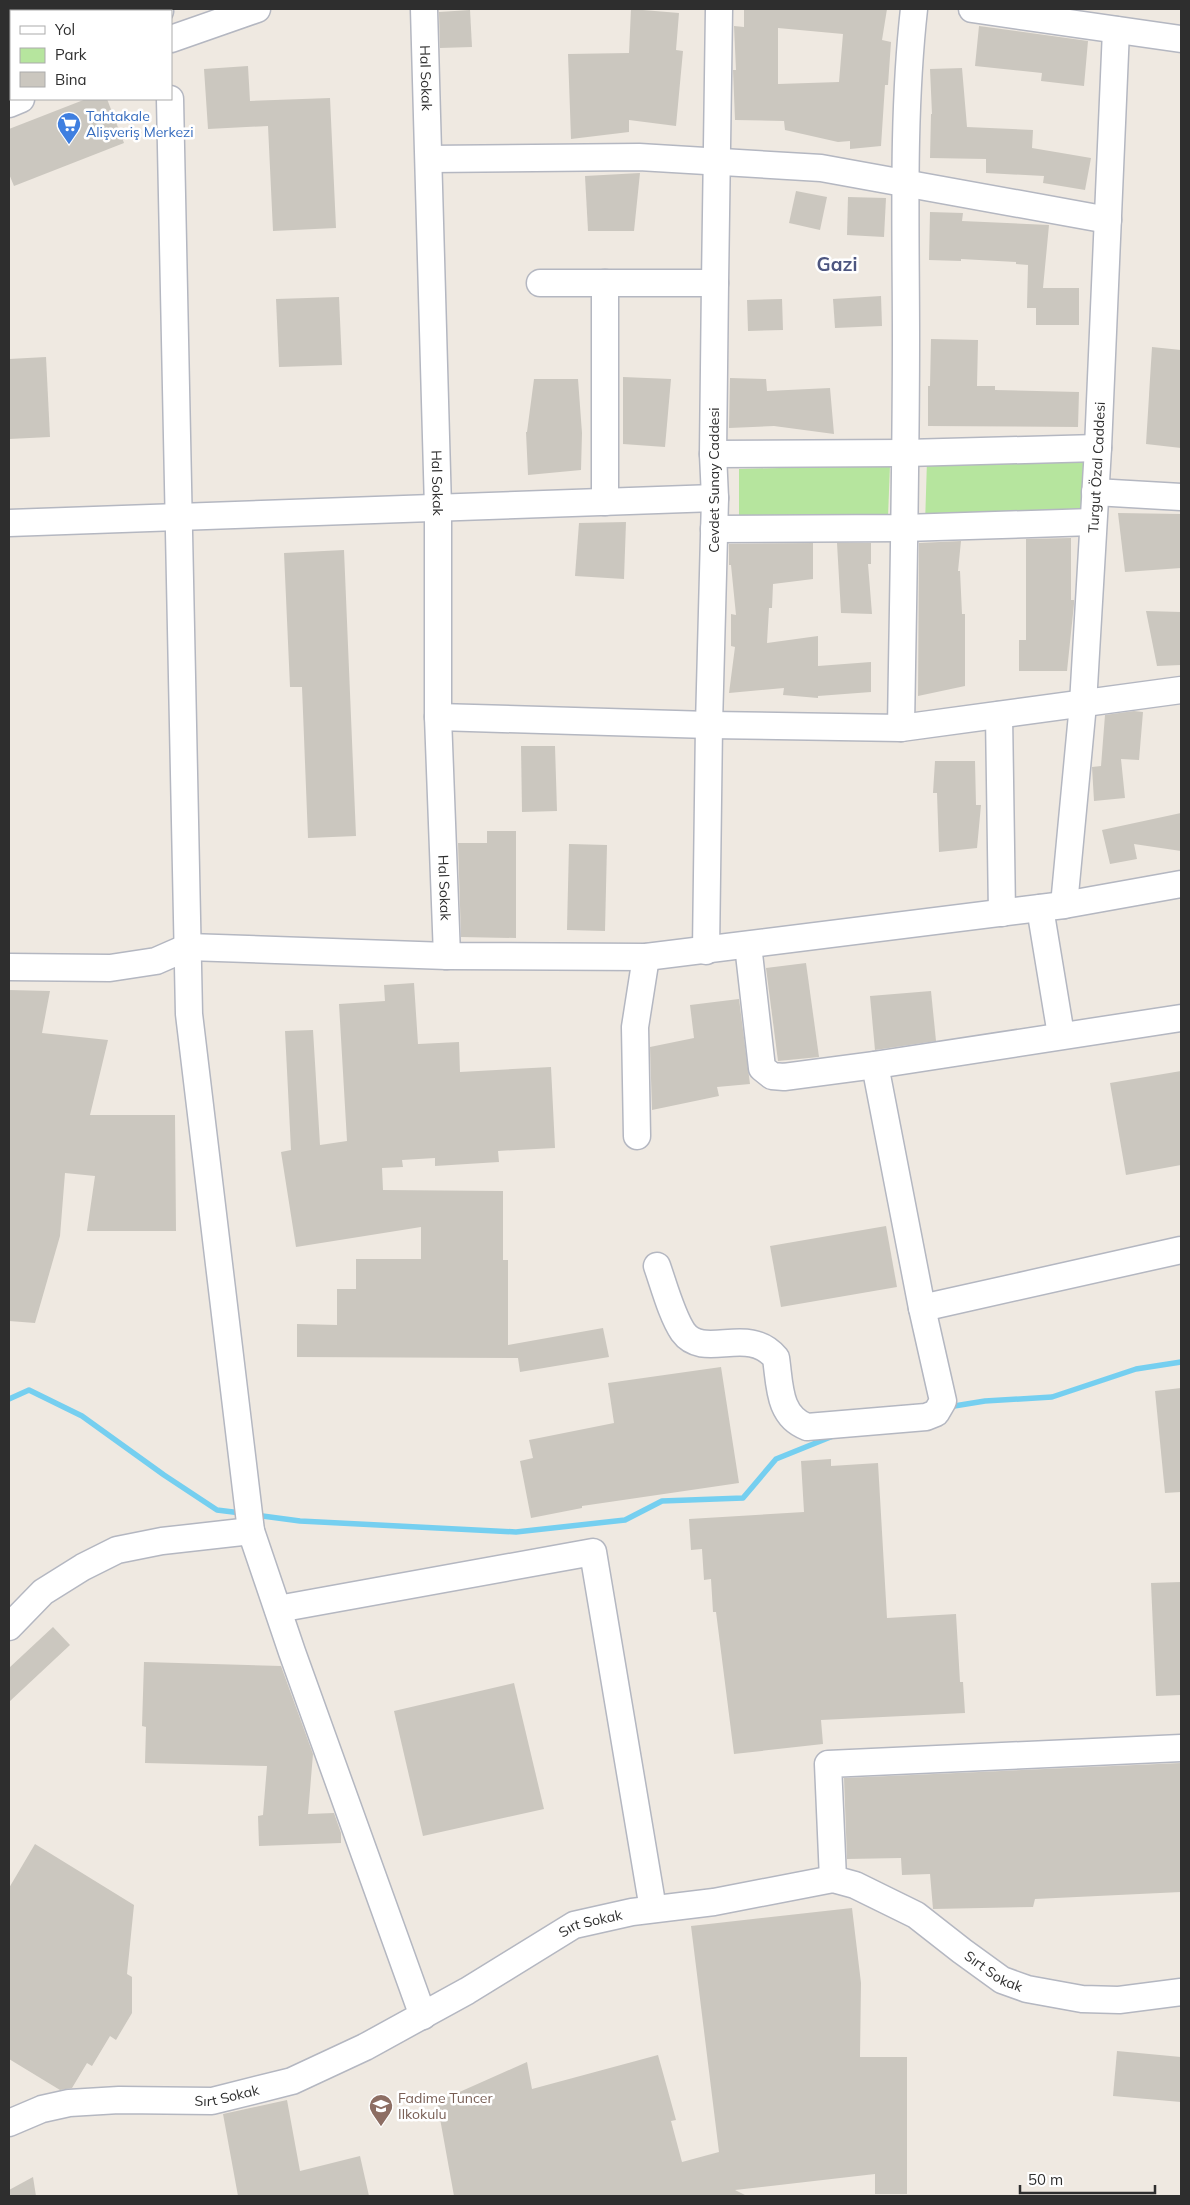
<svg xmlns="http://www.w3.org/2000/svg" width="1190" height="2205" viewBox="0 0 1190 2205" font-family="Mulish,sans-serif">
  <style>
    .green { fill: #b6e59e }
    .lines { fill: none; stroke-linecap: round; stroke-linejoin: round }
    .stream { stroke: #75cff0; stroke-width: 5.5 }
    .building { fill: #cbc7bf; fill-rule: evenodd }
    .minor-casing { stroke: #b4b7c1; stroke-width: 29 }
    .minor { stroke: #fff; stroke-width: 26 }
    .labels { text-anchor: middle; stroke-width: 5; stroke-linejoin: round; paint-order: stroke }
    .street-label { font-size: 14px; fill: #2e2e2e; stroke: #fff }
    .shop-label { font-size: 14px; fill: #366cbe; stroke: #fff; text-anchor: start }
    .education-label { font-size: 14px; fill: #785e54; stroke: #fff; text-anchor: start }
    .district-label { font-size: 19px; font-weight: bold; fill: #4d5680; stroke: #fff }
  </style>
  <rect width="100%" height="100%" fill="#efe9e1"/>
  <g class="green">
    <path d="M1087 458 1086 516 925 524 927 461Z"/>
    <path d="M890 465 888 517H739V469Z"/>
  </g>
  <g class="lines">
    <g class="stream">
      <path d="M9 1399 29 1390 82 1416 164 1475 217 1510 241 1513"/>
      <path d="M948 1407 985 1401 1052 1397 1136 1369 1181 1362"/>
      <path d="M255 1515 300 1521 516 1532 625 1520 662 1501 743 1498 776 1459 833 1436"/>
    </g>
  </g>
  <g class="building">
    <path d="M631 9 679 13 676 50 683 51 676 126 629 120V132L571 139 568 54 629 53Z"/>
    <path d="M744 9H887L882 40 891 42 888 85H885L881 146 850 149V141L838 142 785 130 784 121 735 120 733 70H736L734 26 744 27ZM778 28 843 34 839 82 778 84Z"/>
    <path d="M470 10 472 47 440 48 439 12Z"/>
    <path d="M979 26 1088 41 1084 86 1041 81 1042 73 975 66Z"/>
    <path d="M248 66 250 101 330 98 336 228 273 231 268 126 208 129 204 69Z"/>
    <path d="M962 68 967 127 1033 130 1032 148 1091 158 1085 190 1043 183 1044 176 986 173V159L930 158 931 114H932L930 69Z"/>
    <path d="M86 99H107L124 143 14 186 9 174V129Z"/>
    <path d="M640 173 634 231H588L585 176Z"/>
    <path d="M796 191 827 197 820 230 789 223Z"/>
    <path d="M848 197 886 198 884 237 847 235Z"/>
    <path d="M930 212 963 213 962 221 1049 225 1043 288H1079V325H1036V308H1027L1028 265 1016 264V262L961 259V261L929 260Z"/>
    <path d="M881 296 882 326 835 328 833 299Z"/>
    <path d="M339 297 342 365 279 367 276 299Z"/>
    <path d="M782 299 783 330 748 331 747 300Z"/>
    <path d="M931 339 978 340 977 386H995V390L1079 392 1078 427 928 426V386H930Z"/>
    <path d="M1152 347 1181 350V448L1146 444Z"/>
    <path d="M46 357 50 437 9 439V359Z"/>
    <path d="M623 377 671 379 665 447 623 444Z"/>
    <path d="M730 378 766 379 767 391 830 388 834 434 774 426 729 428Z"/>
    <path d="M534 379H578L582 433 581 470 528 475 526 432H527Z"/>
    <path d="M1118 513 1181 514V568L1125 572Z"/>
    <path d="M626 522 624 579 575 576 579 523Z"/>
    <path d="M1071 538V600H1074V604L1067 671H1019V640H1026V539Z"/>
    <path d="M961 541 958 571H960L962 614H965V686L918 696 919 543Z"/>
    <path d="M813 543V579L773 584 772 608H769L767 643 818 636V666L871 662V692L818 696V698L783 695 784 688 729 693 735 647 731 646V614L736 615 731 565H729V544Z"/>
    <path d="M837 543H871V564H868L872 614 841 613Z"/>
    <path d="M344 550 356 836 308 838 302 687H290L284 553Z"/>
    <path d="M1146 611 1181 612V665L1157 666Z"/>
    <path d="M1134 711 1143 712 1139 760 1121 759 1125 798 1094 801 1092 767 1101 766 1105 715Z"/>
    <path d="M521 746H555L557 811 522 812Z"/>
    <path d="M935 761H975L976 805H981L977 848 939 852 937 793H933Z"/>
    <path d="M1181 813V851L1134 844 1137 859 1110 864 1102 830Z"/>
    <path d="M487 831H516V938L461 937 458 843H487Z"/>
    <path d="M569 844 607 845 605 931 567 930Z"/>
    <path d="M806 963 819 1057 778 1061 766 968Z"/>
    <path d="M414 983 418 1044 459 1042 460 1072 551 1067 555 1148 498 1151 499 1162 435 1166V1158L402 1160 403 1167 382 1168 383 1190 503 1191V1260H508V1345L603 1328 609 1357 520 1372 518 1358 297 1357V1324L337 1325V1289H356V1259H421V1227L296 1247 281 1152 291 1150 285 1031 313 1030 320 1145 347 1141 339 1004 385 1001 384 985Z"/>
    <path d="M9 990 50 991 42 1033 108 1040 90 1115H175L176 1231H87L95 1176 65 1173 60 1236 35 1323 9 1321Z"/>
    <path d="M931 991 936 1041 875 1050 870 996Z"/>
    <path d="M739 999 750 1084 717 1087 719 1096 652 1110 650 1047 694 1038 690 1005Z"/>
    <path d="M1181 1071V1165L1126 1175 1110 1083Z"/>
    <path d="M886 1226 897 1287 781 1307 770 1246Z"/>
    <path d="M721 1367 739 1483 582 1506V1508L531 1518 520 1461 533 1458 529 1440 614 1423 608 1383Z"/>
    <path d="M1181 1388V1492L1165 1493 1155 1391Z"/>
    <path d="M831 1459V1466L878 1463 887 1618 956 1614 960 1682H963L965 1713 821 1720 823 1744 734 1754 716 1612H713L711 1579 704 1580 702 1549 691 1550 689 1519 804 1512 801 1461Z"/>
    <path d="M1181 1582V1695L1156 1696 1151 1583Z"/>
    <path d="M53 1627 70 1645 9 1702V1668Z"/>
    <path d="M144 1662 281 1666 313 1754 308 1814 334 1813 341 1833V1843L259 1846 258 1816 263 1815 267 1766 145 1763 146 1727 142 1726Z"/>
    <path d="M514 1683 544 1809 423 1836 394 1711Z"/>
    <path d="M1181 1763V1892L1035 1899 1033 1907 933 1909 930 1874 902 1875 901 1858 847 1859 844 1778Z"/>
    <path d="M35 1844 134 1905 127 1974 132 1977V2013L116 2040 110 2036 92 2066 87 2063 72 2088 60 2090 9 2059V1888Z"/>
    <path d="M852 1908 861 1983 860 2057H907V2194H875V2174L735 2190 747 2196H454L437 2102 527 2062 532 2089 658 2055 676 2120 671 2121 682 2162 719 2152 691 1926Z"/>
    <path d="M1117 2051 1181 2057V2102L1113 2096Z"/>
    <path d="M287 2100 300 2171 360 2156 369 2196H238L223 2114Z"/>
    <path d="M33 2177 36 2196H9V2190Z"/>
  </g>
  <g class="lines">
    <g class="minor-casing">
      <g id="minor">
        <path d="M52 9 53 11"/>
        <path d="M159 9 160 11"/>
        <path id="s1" d="M424 9 438 508V717L447 956"/>
        <path d="M972 9 1181 39"/>
        <path d="M171 39 257 9"/>
        <path d="M170 99 189 1014 251 1531 292 1652 423 2016"/>
        <path d="M9 104 21 99"/>
        <path d="M429 159 639 157 821 168 1108 220"/>
        <path d="M540 283H715"/>
        <path d="M605 283V502"/>
        <path d="M713 454 906 453 1098 448"/>
        <path d="M1095 492 1181 497"/>
        <path d="M9 523 715 498"/>
        <path d="M714 529 904 528 1093 522"/>
        <path d="M999 715 1002 913"/>
        <path d="M438 717 709 725 901 728 1181 690"/>
        <path d="M901 728C903 598 906 468 906 338 906 229 902 117 914 9"/>
        <path id="s2" d="M1064 905 1083 704 1098 448 1116 30"/>
        <path d="M1040 908 1061 1035"/>
        <path d="M748 945 762 1068 772 1076 784 1077 875 1065 1181 1018"/>
        <path d="M706 951 709 725 715 498 713 454 715 283 719 9"/>
        <path d="M9 967 110 968 156 961 188 947 447 956 646 957 1064 905 1181 884"/>
        <path d="M637 1136 635 1027 646 957"/>
        <path d="M657 1266C664 1286 672 1316 683 1332 704 1361 748 1324 776 1358 780 1385 778 1416 807 1427L926 1417 936 1413 943 1401 922 1308 875 1065"/>
        <path d="M922 1308 1181 1250"/>
        <path d="M278 1609 593 1552 653 1909"/>
        <path d="M9 1627 43 1592 83 1567 117 1550 162 1541 251 1531"/>
        <path d="M833 1879 828 1764 1181 1748"/>
        <path id="s3" d="M9 2123 42 2109 69 2103 119 2100 212 2101 292 2081 365 2047 467 1991 574 1925 632 1912 714 1902 833 1879 855 1885 916 1915 962 1951 1002 1980 1027 1989 1082 1999 1119 2000 1181 1992"/>
      </g>
    </g>
    <use href="#minor" class="minor"/>
  </g>
  <defs>
    <g id="supermarket-pin" transform="scale(1.25)"><path d="M0 17L-7.5 6A9.5 9.5 0 1 1 7.5 6Z" fill="#3f7fe0" stroke="#fff"/><path d="M-6-5.5h2.5l.6 2H6L4.5 2H-2.5L-4.4-4H-6ZM-1.5 3.2a1.3 1.3 0 1 0 .1 0ZM3 3.2a1.3 1.3 0 1 0 .1 0Z" fill="#fff"/></g>
    <g id="school-pin" transform="scale(1.25)"><path d="M0 17L-7.5 6A9.5 9.5 0 1 1 7.5 6Z" fill="#8d6e63" stroke="#fff"/><path d="M0-5L7-2L0 1L-7-2ZM-4 1L0 2.5L4 1V4Q0 6-4 4Z" fill="#fff"/></g>
  </defs>
  <g fill-rule="evenodd">
    <use href="#supermarket-pin" x="69" y="124"/>
    <use href="#school-pin" x="381" y="2106"/>
  </g>
  <g class="labels">
    <g class="street-label">
      <text dy="5" stroke="none"><textPath href="#s1" startOffset="69">Hal Sokak</textPath></text>
      <text dy="5" stroke="none"><textPath href="#s2" startOffset="439">Turgut Özal Caddesi</textPath></text>
      <text transform="translate(714 480) rotate(-90)" y="5">Cevdet Sunay Caddesi</text>
      <text dy="5" stroke="none"><textPath href="#s1" startOffset="474">Hal Sokak</textPath></text>
      <text dy="5" stroke="none"><textPath href="#s1" startOffset="879">Hal Sokak</textPath></text>
      <text dy="5" stroke="none"><textPath href="#s3" startOffset="628">Sırt Sokak</textPath></text>
      <text dy="5" stroke="none"><textPath href="#s3" startOffset="1062">Sırt Sokak</textPath></text>
      <text dy="5" stroke="none"><textPath href="#s3" startOffset="222">Sırt Sokak</textPath></text>
    </g>
    <g class="shop-label">
      <text x="86" y="121">Tahtakale<tspan x="86" dy="16">Alişveriş Merkezi</tspan></text>
    </g>
    <g class="education-label">
      <text x="398" y="2103">Fadime Tuncer<tspan x="398" dy="16">Ilkokulu</tspan></text>
    </g>
    <g class="district-label">
      <text x="837" y="271">Gazi</text>
    </g>
  </g>
  <rect width="1190" height="2205" fill="none" stroke="#2e2e2e" stroke-width="20"/>
  <rect x="10" y="10" width="162" height="90" fill="#ffffff" stroke="#ababab"/>
  <rect x="20" y="26" width="25" height="8" fill="#ffffff" stroke="#ababab"/>
  <text x="55" y="35" font-size="15" fill="#2e2e2e">Yol</text>
  <rect x="20" y="48" width="25" height="15" fill="#b6e59e" stroke="#ababab"/>
  <text x="55" y="60" font-size="15" fill="#2e2e2e">Park</text>
  <rect x="20" y="72" width="25" height="15" fill="#cbc7bf" stroke="#ababab"/>
  <text x="55" y="85" font-size="15" fill="#2e2e2e">Bina</text>
  <path d="M1020 2185v8h135v-8" fill="none" stroke="#2e2e2e" stroke-width="2.5"/>
  <text x="1028" y="2185" font-size="15" fill="#2e2e2e" stroke="#ffffff" stroke-width="4" paint-order="stroke">50 m</text>
</svg>
